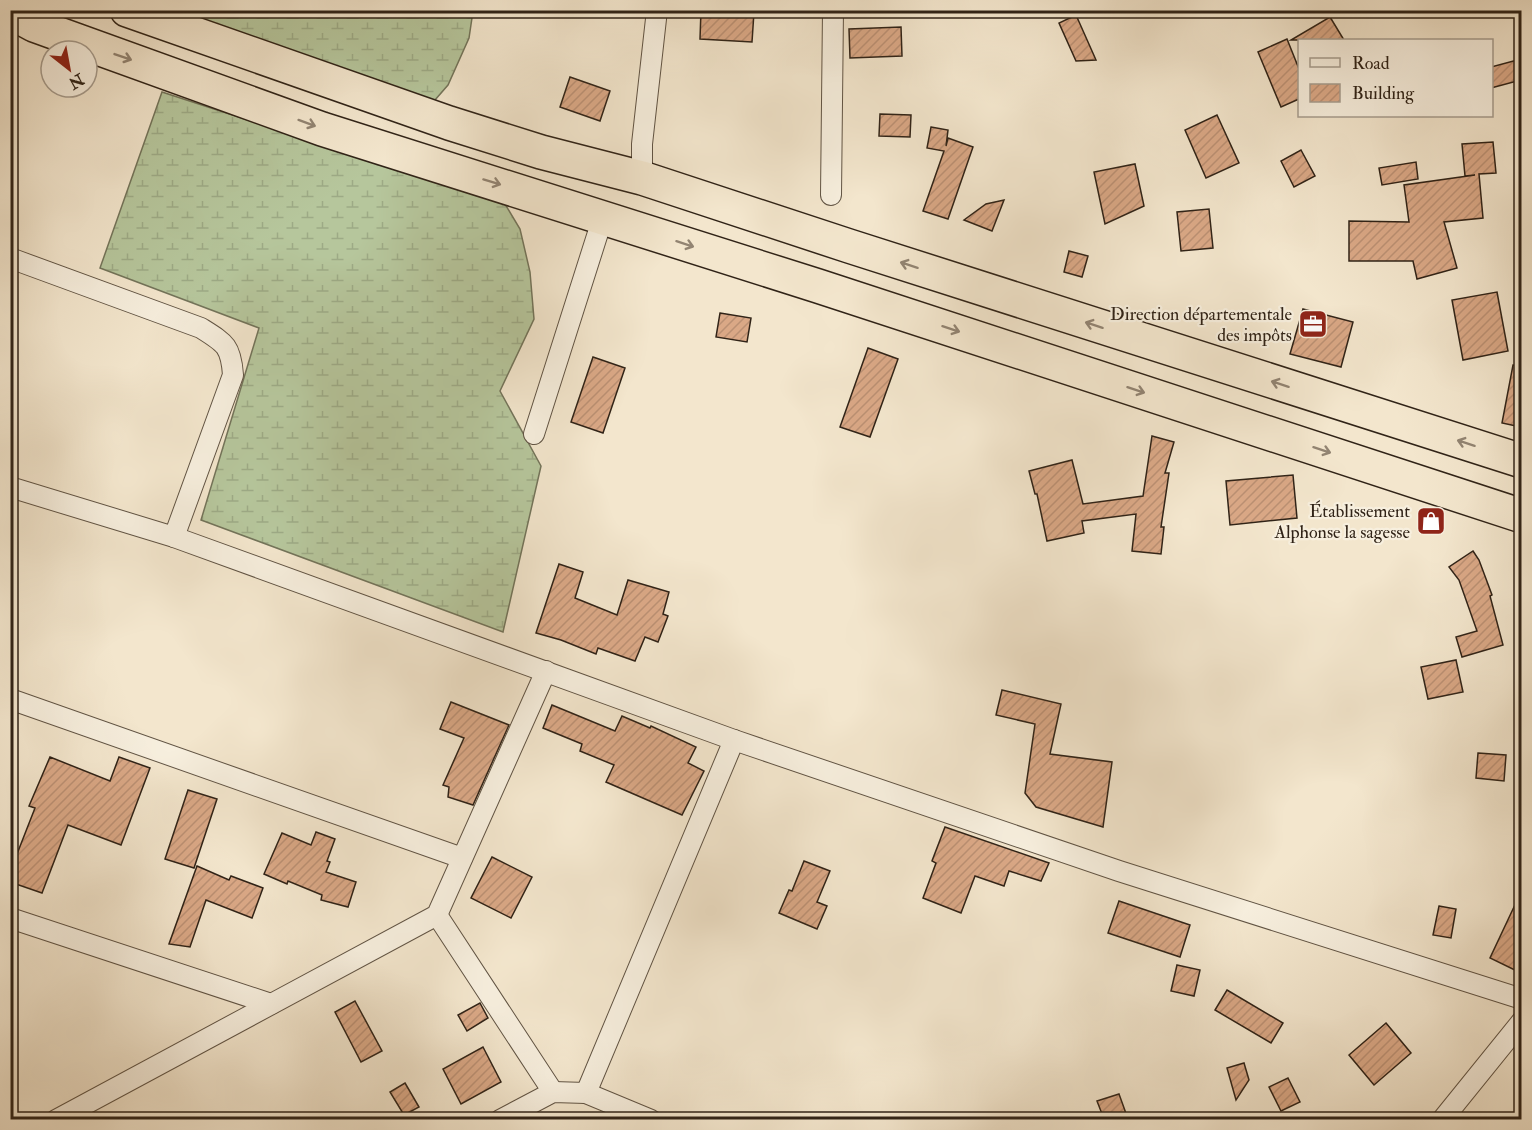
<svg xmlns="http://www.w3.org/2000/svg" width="1532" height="1130" viewBox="0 0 1532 1130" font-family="'IM FELL Double Pica',serif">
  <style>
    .wetland { fill: url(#wetland-marsh); stroke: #73745a; stroke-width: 1.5 }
    .building { fill: url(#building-hatch); stroke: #302317; stroke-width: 1.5 }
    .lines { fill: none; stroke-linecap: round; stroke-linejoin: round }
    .street-casing { stroke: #615444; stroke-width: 22 }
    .highway-casing { stroke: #302317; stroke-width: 36 }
    .street { stroke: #f7efde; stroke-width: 20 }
    .highway { stroke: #f3e6cd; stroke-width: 33 }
    .oneway { stroke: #928472 }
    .labels { text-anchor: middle; stroke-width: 4.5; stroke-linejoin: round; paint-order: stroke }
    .poi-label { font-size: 18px; fill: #302317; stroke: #f7efde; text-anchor: end }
  </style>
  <defs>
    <pattern id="wetland-marsh" width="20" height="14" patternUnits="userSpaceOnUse" patternTransform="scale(1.5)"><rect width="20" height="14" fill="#b6c69c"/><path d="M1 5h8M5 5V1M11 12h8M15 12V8" fill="none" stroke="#9daa86"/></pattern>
    <pattern id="building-hatch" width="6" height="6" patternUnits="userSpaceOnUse" patternTransform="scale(1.5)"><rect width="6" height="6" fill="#daa886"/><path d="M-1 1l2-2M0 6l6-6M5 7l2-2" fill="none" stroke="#bb9073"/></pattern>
  </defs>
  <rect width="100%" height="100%" fill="#f3e6cd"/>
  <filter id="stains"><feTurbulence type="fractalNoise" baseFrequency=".00333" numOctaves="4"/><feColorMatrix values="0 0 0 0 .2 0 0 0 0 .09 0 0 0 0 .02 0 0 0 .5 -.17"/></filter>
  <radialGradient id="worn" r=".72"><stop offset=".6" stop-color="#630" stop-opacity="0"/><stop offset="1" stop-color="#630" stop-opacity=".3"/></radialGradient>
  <g class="wetland">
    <path d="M161 11H473L469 38 448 85 421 116Z"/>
    <path d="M162 92 505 204 520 229 530 272 534 319 500 391 541 466 503 632 201 520 259 328 100 268Z"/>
  </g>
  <g class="building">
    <path d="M701 10 754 12 752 42 700 39Z"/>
    <path d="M1076 15 1096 60 1076 61 1059 23Z"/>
    <path d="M1330 17 1344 40H1291Z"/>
    <path d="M901 27 902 56 850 58 849 29Z"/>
    <path d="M1287 39 1299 69V99L1281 107 1258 52Z"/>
    <path d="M1521 59V80L1491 88V67Z"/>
    <path d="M570 77 610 91 600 121 560 107Z"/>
    <path d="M880 114 911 115 910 137 879 136Z"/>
    <path d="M1217 115 1239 163 1206 178 1185 130Z"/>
    <path d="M931 127 948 130 946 146 948 138 973 147 948 219 923 211 944 151 927 148Z"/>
    <path d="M1493 142 1496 173 1479 174 1483 218 1444 222 1457 268 1417 279 1413 261H1349V221L1409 222 1404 185 1475 175 1465 176 1462 144Z"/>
    <path d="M1301 150 1315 176 1294 187 1281 161Z"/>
    <path d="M1416 162 1418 179 1382 185 1379 168Z"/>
    <path d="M1135 164 1144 206 1105 224 1094 172Z"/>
    <path d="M1004 200 992 231 964 220 986 204Z"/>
    <path d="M1209 209 1213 248 1181 251 1177 212Z"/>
    <path d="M1069 251 1088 256 1082 277 1064 272Z"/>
    <path d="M1497 292 1508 351 1463 360 1452 300Z"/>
    <path d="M1303 309 1353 322 1341 367 1290 354Z"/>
    <path d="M720 313 751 318 747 342 716 337Z"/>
    <path d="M868 348 898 359 870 437 840 427Z"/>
    <path d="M593 357 625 368 603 433 571 422Z"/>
    <path d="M1513 365 1521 366V427L1502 423Z"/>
    <path d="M1152 436 1174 442 1165 473H1169L1161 527H1164L1161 554 1132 551 1136 514 1082 521 1084 533 1047 541 1037 494H1035L1029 471 1072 460 1083 504 1143 496Z"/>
    <path d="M1293 475 1297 518 1230 525 1226 481Z"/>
    <path d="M1473 551 1479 560 1492 595 1490 596 1503 645 1462 657 1456 637 1477 631 1459 580 1449 567Z"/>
    <path d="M559 564 583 572 575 598 617 615 628 580 669 592 663 614 668 616 658 642 645 637 635 661 598 648 596 654 561 640 536 633Z"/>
    <path d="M1456 660 1463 692 1428 699 1421 667Z"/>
    <path d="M1002 690 1061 704 1050 754 1112 762 1103 827 1036 807 1025 793 1035 724 996 715Z"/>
    <path d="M451 702 509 725 473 805 448 797 449 787 443 785 464 738 440 729Z"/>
    <path d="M552 705 615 731 622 716 650 728 651 726 696 747 688 763 704 771 682 815 606 782 614 765 580 751 582 744 543 728Z"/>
    <path d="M1478 753 1506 755 1504 781 1476 778Z"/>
    <path d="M50 757 110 781 119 757 150 768 121 845 68 825 42 893 10 882V872L35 808 29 806Z"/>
    <path d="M188 790 217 799 194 868 165 859Z"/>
    <path d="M945 827 1049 863 1041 881 1009 871 1004 886 975 876 961 913 923 898 936 863 932 861Z"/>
    <path d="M316 832 335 839 327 861 330 862 326 872 356 882 348 907 321 900 322 895 288 881 287 884 264 874 282 833 311 845Z"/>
    <path d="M492 857 532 877 511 918 471 898Z"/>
    <path d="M804 861 830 871 817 902 827 906 817 929 779 913 789 890 792 891Z"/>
    <path d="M197 866 229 880 231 876 263 888 252 918 206 900 190 947 169 944Z"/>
    <path d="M1521 892V973L1490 958Z"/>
    <path d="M1119 901 1190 925 1180 957 1108 933Z"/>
    <path d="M1439 906 1456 909 1451 938 1433 935Z"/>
    <path d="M1177 965 1200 970 1194 996 1171 991Z"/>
    <path d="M1227 990 1283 1023 1271 1043 1215 1010Z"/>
    <path d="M355 1001 382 1051 361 1062 335 1012Z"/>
    <path d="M480 1003 488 1018 467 1031 458 1015Z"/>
    <path d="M1386 1023 1411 1053 1374 1085 1349 1055Z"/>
    <path d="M483 1047 501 1082 461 1104 443 1069Z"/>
    <path d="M1244 1063 1249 1080 1236 1100 1227 1068Z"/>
    <path d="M1288 1078 1300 1102 1281 1111 1269 1087Z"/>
    <path d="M405 1083 419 1107 404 1115 390 1092Z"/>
    <path d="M1119 1094 1128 1119H1104L1097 1101Z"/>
  </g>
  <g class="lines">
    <g class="street-casing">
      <g id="street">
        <path d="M642 178V144L657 10"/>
        <path d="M831 195 833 10"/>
        <path d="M10 258 201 328C225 343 231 346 233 375L174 537"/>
        <path d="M534 434 603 217"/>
        <path d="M10 487 174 537 734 740 1119 871 1522 999"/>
        <path d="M10 699 462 858"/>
        <path d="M437 915 553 1092"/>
        <path d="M10 918 271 1004"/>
        <path d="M586 1093 734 740"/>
        <path d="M56 1120 437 915 546 671"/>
        <path d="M500 1120 553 1092 586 1093 651 1120"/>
        <path d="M1442 1120 1522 1021"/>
      </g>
    </g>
    <g class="highway-casing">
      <g id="highway">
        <path d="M127 10 449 123 541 152 642 178 849 246 1522 461"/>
        <path d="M10 12 34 25 322 129 818 286 1522 516"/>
      </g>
    </g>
    <use href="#street" class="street"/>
    <use href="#highway" class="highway"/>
  </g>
  <defs><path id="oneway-shaft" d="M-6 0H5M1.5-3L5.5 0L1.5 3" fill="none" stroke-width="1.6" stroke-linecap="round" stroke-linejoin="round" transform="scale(1.5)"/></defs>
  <g class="oneway">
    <use href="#oneway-shaft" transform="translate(123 57) rotate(19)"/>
    <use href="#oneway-shaft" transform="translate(307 123) rotate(20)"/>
    <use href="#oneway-shaft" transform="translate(492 182) rotate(17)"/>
    <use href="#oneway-shaft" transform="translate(685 244) rotate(18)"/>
    <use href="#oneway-shaft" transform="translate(909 265) rotate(-162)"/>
    <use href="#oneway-shaft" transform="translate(1094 325) rotate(-162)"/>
    <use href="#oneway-shaft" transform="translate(951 329) rotate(18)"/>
    <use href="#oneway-shaft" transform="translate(1280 384) rotate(-162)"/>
    <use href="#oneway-shaft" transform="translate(1136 390) rotate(18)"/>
    <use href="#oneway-shaft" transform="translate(1466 443) rotate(-162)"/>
    <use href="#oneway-shaft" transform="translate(1322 450) rotate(18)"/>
  </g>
  <defs>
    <g id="office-square" transform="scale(1.5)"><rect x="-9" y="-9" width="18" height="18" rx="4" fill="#8f2418" stroke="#f7efde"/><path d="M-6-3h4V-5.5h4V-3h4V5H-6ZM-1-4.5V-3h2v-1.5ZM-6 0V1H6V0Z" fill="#fff"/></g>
    <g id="shop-square" transform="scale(1.5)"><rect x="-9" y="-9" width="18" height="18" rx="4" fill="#8f2418" stroke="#f7efde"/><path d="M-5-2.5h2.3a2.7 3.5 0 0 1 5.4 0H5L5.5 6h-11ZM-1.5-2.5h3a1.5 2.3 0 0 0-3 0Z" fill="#fff"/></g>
  </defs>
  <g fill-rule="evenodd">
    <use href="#office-square" x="1313" y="324"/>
    <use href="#shop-square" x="1431" y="521"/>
  </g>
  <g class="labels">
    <g class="poi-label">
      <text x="1292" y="320">Direction départementale<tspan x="1292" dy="21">des impôts</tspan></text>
      <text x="1410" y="517">Établissement<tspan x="1410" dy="21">Alphonse la sagesse</tspan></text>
    </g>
  </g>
  <rect width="1532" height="1130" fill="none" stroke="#f3e6cd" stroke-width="36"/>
  <rect x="12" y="12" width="1508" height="1106" fill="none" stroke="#302317" stroke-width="3"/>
  <rect x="18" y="18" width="1496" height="1094" fill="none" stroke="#302317" stroke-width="1.5"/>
  <rect x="1298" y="39" width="195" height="78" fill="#f7efde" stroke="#a79d8e" stroke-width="1.5"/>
  <rect x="1310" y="58" width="30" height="9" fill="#f7efde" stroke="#a79d8e" stroke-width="1.5"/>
  <text x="1352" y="69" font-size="18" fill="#302317">Road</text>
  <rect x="1310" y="84" width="30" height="18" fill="url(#building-hatch)" stroke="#a79d8e" stroke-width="1.5"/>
  <text x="1352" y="99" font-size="18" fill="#302317">Building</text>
  <g transform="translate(69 69) rotate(149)"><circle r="28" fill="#f7efde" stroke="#a79d8e" stroke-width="1.5"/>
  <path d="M0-4.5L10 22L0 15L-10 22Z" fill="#8f2418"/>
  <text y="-9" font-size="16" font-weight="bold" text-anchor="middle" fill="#302317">N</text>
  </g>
  <rect width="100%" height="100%" filter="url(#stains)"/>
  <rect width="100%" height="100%" fill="url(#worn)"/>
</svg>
